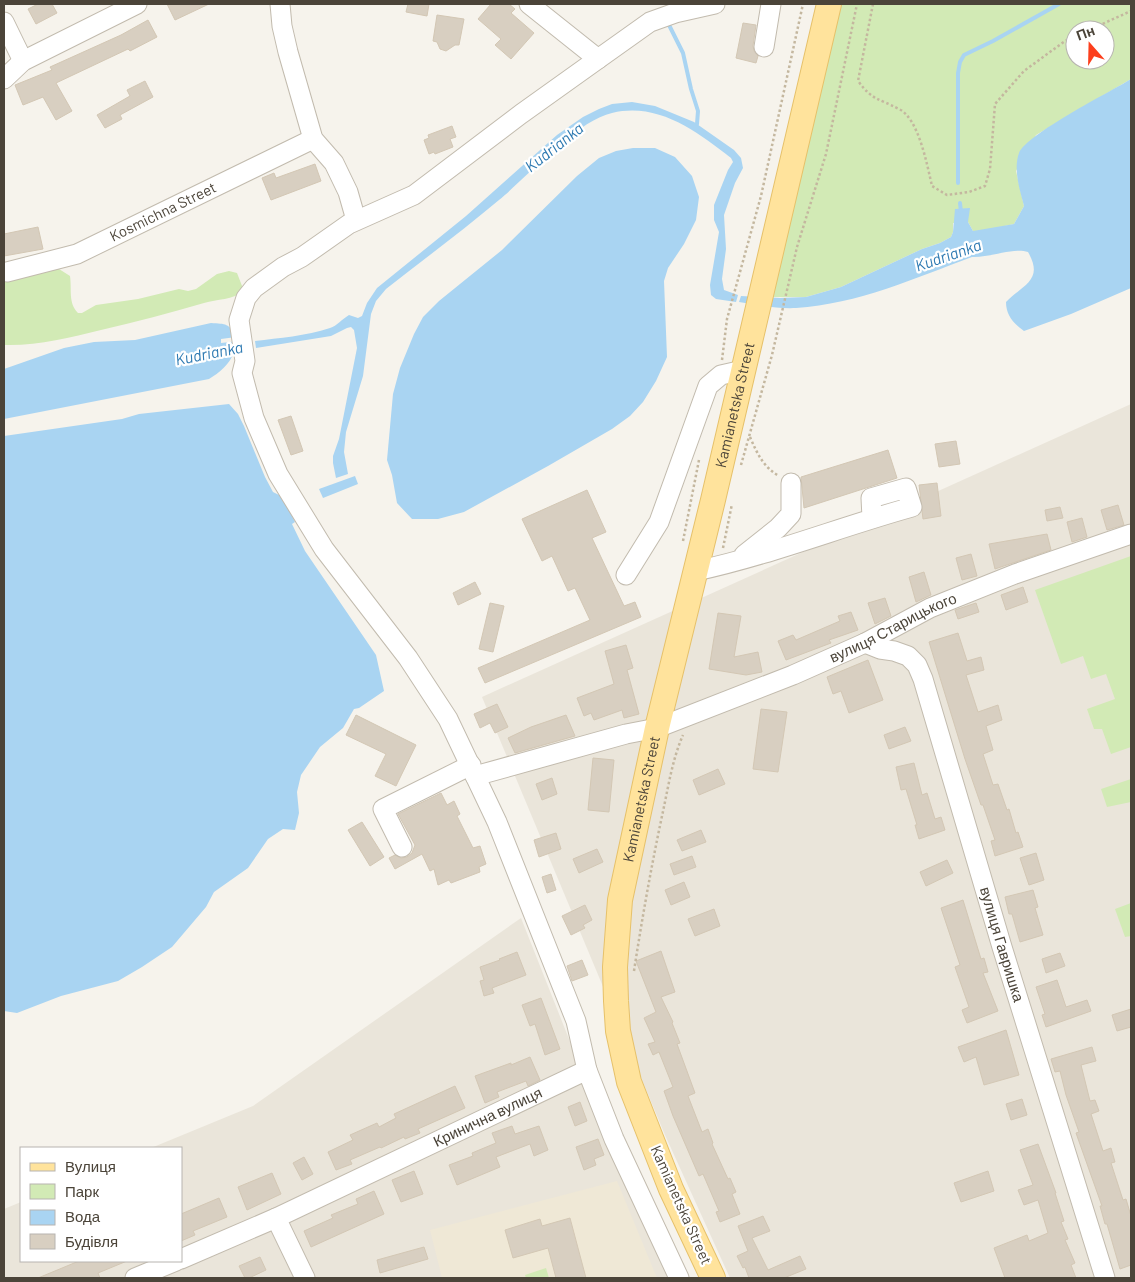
<svg xmlns="http://www.w3.org/2000/svg" width="1135" height="1282" viewBox="0 0 1135 1282" font-family="Barlow,sans-serif">
  <style>
    .residential { fill: #eae5da }
    .education { fill: #efe8d6 }
    .green { fill: #d2eab5; fill-rule: evenodd }
    .water { fill: #a9d4f2 }
    .lines { fill: none; stroke-linecap: round; stroke-linejoin: round }
    .stream { stroke: #a9d4f2; stroke-width: 4 }
    .building { fill: #d8cfc1; stroke: #d3c7b4 }
    .minor-casing { stroke: #c2bbae; stroke-width: 21 }
    .major-casing { stroke: #e6c16a; stroke-width: 26 }
    .path { stroke: #c4b79f; stroke-width: 2.5; stroke-dasharray: 2.5 2.5; stroke-linecap: butt }
    .minor { stroke: #fff; stroke-width: 19 }
    .major { stroke: #ffe39c; stroke-width: 24 }
    .labels { text-anchor: middle; stroke-width: 4.5; stroke-linejoin: round; paint-order: stroke }
    .street-label { font-size: 15px; fill: #4b4439; stroke: #fff }
    .water-label { font-size: 16px; font-style: italic; fill: #2e7ab2; stroke: #fff }
  </style>
  <rect width="100%" height="100%" fill="#f6f3ec"/>
  <g class="residential">
    <path d="M1131 404V1278H730L665 1135 482 697Z"/>
    <path d="M521 918 634 1203 668 1278H4V1209L21 1202V1261H181V1148H151L253 1106Z"/>
  </g>
  <path class="education" d="M617 1181 657 1278H442L430 1230Z"/>
  <g class="green">
    <path d="M837 4H1131V79L1036 135 1016 171 1024 206 1014 224 977 232 973 231 968 222 953 223V232L951 237 940 243 922 249 841 287 806 297H766ZM1075 30H1105V60H1075Z"/>
    <path d="M48 267 59 269 70 276C72 290 68 303 78 313H82L96 305 138 299 179 289 188 291 196 289 217 274 229 271 237 273 244 291C233 300 217 299 204 303 170 313 136 322 101 330 69 338 37 346 4 345V271Z"/>
    <path d="M1131 556V747L1111 754 1102 729H1094L1087 709 1115 699 1106 674 1091 679 1083 656 1061 664 1035 590Z"/>
    <path d="M1131 779V802L1107 807 1101 789Z"/>
    <path d="M1131 903V936L1125 937 1115 909Z"/>
    <path d="M546 1268 549 1278H526L525 1275Z"/>
  </g>
  <g class="water">
    <path d="M1131 79V288L1071 314 1024 331C1013 323 1006 315 1006 302 1024 284 1044 280 1028 252 1013 247 989 258 972 257 915 278 858 304 796 308 778 309 758 305 739 302L741 296 780 298 806 297 841 287 922 249 940 243 951 237 953 232 955 209 970 208 968 222 973 231 1014 224 1024 206C1020 190 1013 170 1019 153 1027 134 1110 92 1131 79Z"/>
    <path d="M632 102 655 106 694 122 734 150 741 158 743 168 735 183 724 215 726 249 722 279 724 290 738 295 736 302 716 299 711 295 710 285 719 232 714 220V205L728 170 733 162 731 158C696 131 658 102 612 113 578 120 527 177 499 200 462 231 423 260 386 289L376 301 371 314 363 376 346 432 344 452 348 474 336 478 333 463V456L339 439 357 348 354 330 351 327 347 328 331 336 256 348 255 341C279 338 306 336 330 328 337 326 342 319 349 315L358 318 362 316 367 303 377 288 466 216 557 135 583 117 599 109 612 104Z"/>
    <path d="M633 148H655L675 157 692 176 699 197 696 220 684 244 668 268 664 281 667 357 656 381 643 402 630 416 612 429 548 466 464 512 438 519H412L397 503 392 475 387 460 393 394 400 368 414 334 423 317 439 301 502 250 577 176 599 158 616 151Z"/>
    <path d="M211 323C226 324 229 323 236 337L221 339V343L239 341 241 351 234 352C230 364 219 373 209 379L4 419V369L64 348 94 342 135 340Z"/>
    <path d="M229 404 238 414 244 426 265 477 273 492 283 497 295 522 292 524 305 551 376 655 384 691 359 708 354 709 343 728 320 747 301 775 297 792 299 813 295 830 283 829 268 839 248 868 214 892 206 907 172 947 142 967 118 981 61 996 17 1013 4 1011V436L122 419 139 414Z"/>
    <path d="M355 476 358 484 323 498 319 489Z"/>
  </g>
  <g class="lines">
    <g class="stream">
      <path d="M669 25 683 53 691 89 698 111 697 124"/>
      <path d="M958 183V73L960 62 964 55 993 41 1059 4"/>
      <path d="M960 203 961 212"/>
    </g>
  </g>
  <g class="building">
    <path d="M38 4H52L57 13 36 24 28 9Z"/>
    <path d="M167 4H209L175 20Z"/>
    <path d="M408 4H429L427 16 406 12Z"/>
    <path d="M491 4H509L515 9 511 13 534 33 511 59 495 45 501 39 478 19Z"/>
    <path d="M437 15 464 19 459 45H455L446 51 440 49 437 42 433 41Z"/>
    <path d="M148 20 157 37 130 51 128 49 56 83 72 111 56 120 43 97 23 105 15 85 52 70 50 67 121 35Z"/>
    <path d="M743 23 756 25 753 46 754 51 758 56 756 63 736 58Z"/>
    <path d="M145 81 153 97 120 115 122 119 105 128 97 115 130 96 127 90Z"/>
    <path d="M452 126 456 137 450 139 453 147 435 154 434 152 429 154 424 140 429 138 428 135Z"/>
    <path d="M315 164 321 181 271 200 262 178 274 173 276 178Z"/>
    <path d="M38 227 43 249 4 256V234Z"/>
    <path d="M291 416 303 451 291 455 278 420Z"/>
    <path d="M956 441 960 464 939 467 935 444Z"/>
    <path d="M888 450 897 478 804 508 801 477Z"/>
    <path d="M937 483 941 516 923 519 919 485Z"/>
    <path d="M587 490 606 532 592 538 624 606 635 602 641 617 485 683 478 668 590 620 575 588 568 591 552 556 542 561 522 519Z"/>
    <path d="M1118 505 1124 525 1107 530 1101 510Z"/>
    <path d="M1060 507 1063 518 1047 521 1045 510Z"/>
    <path d="M1082 518 1087 537 1072 542 1067 522Z"/>
    <path d="M1047 534 1051 550 995 569 989 544Z"/>
    <path d="M971 554 977 576 962 580 956 558Z"/>
    <path d="M924 572 931 595 916 602 909 577Z"/>
    <path d="M475 582 481 594 458 605 453 593Z"/>
    <path d="M1023 587 1028 602 1006 610 1001 595Z"/>
    <path d="M885 598 891 616 875 624 868 603Z"/>
    <path d="M490 603 504 606 493 652 479 649Z"/>
    <path d="M976 603 979 612 958 619 955 610Z"/>
    <path d="M851 612 858 630 829 640 831 643 786 660 778 641 793 635 796 640 840 621 838 616Z"/>
    <path d="M718 613 741 616 734 657 758 652 762 672 746 675 709 669Z"/>
    <path d="M958 633 967 661 981 657 984 670 966 675 978 712 998 705 1002 720 986 726 993 750 983 754 993 785 998 784 1007 810 1009 809 1016 833 1018 832 1023 847 995 856 991 841 995 840 983 805H981L965 759 929 642Z"/>
    <path d="M626 645 633 668 627 670 639 714 624 718 622 710 594 720 591 713 584 716 577 698 614 684 605 651Z"/>
    <path d="M868 660 883 700 849 713 841 691 833 694 827 677Z"/>
    <path d="M497 704 508 727 495 733 490 723 480 728 474 714Z"/>
    <path d="M761 709 787 712 778 772 753 769Z"/>
    <path d="M356 715 416 745 396 786 375 776 386 754 346 735Z"/>
    <path d="M566 715 575 736 515 753 508 738 531 727Z"/>
    <path d="M905 727 911 741 889 749 884 735Z"/>
    <path d="M593 758 614 760 609 812 588 810Z"/>
    <path d="M914 763 922 795 927 793 935 819 941 817 945 830 919 839 915 825H917L906 789 901 790 896 767Z"/>
    <path d="M718 769 725 784 699 795 693 780Z"/>
    <path d="M552 778 557 794 542 800 536 784Z"/>
    <path d="M441 793 447 805 454 801 460 814 457 816 473 848 480 846 486 864 479 867 480 872 451 883 449 880 438 885 434 869 430 871 422 854 395 869 389 858 395 855 401 858 407 857 412 853 415 845 398 814Z"/>
    <path d="M362 822 384 857 370 866 348 830Z"/>
    <path d="M701 830 706 842 682 851 677 840Z"/>
    <path d="M556 833 561 849 539 857 534 840Z"/>
    <path d="M597 849 603 862 579 873 573 859Z"/>
    <path d="M1036 853 1044 880 1029 885 1020 858Z"/>
    <path d="M692 856 696 867 674 875 670 864Z"/>
    <path d="M947 860 953 873 926 886 920 872Z"/>
    <path d="M551 874 556 890 547 893 542 877Z"/>
    <path d="M684 882 690 897 671 905 665 890Z"/>
    <path d="M1033 890 1038 907 1035 908 1043 935 1020 942 1012 914H1009L1005 897Z"/>
    <path d="M963 900 981 959 984 958 988 972 983 973 998 1011 967 1023 962 1010 969 1007 955 967 960 965 941 908Z"/>
    <path d="M585 905 592 920 583 925 585 928 571 935 562 916Z"/>
    <path d="M714 909 720 926 695 936 688 919Z"/>
    <path d="M661 951 675 992 661 997 673 1022 672 1023 680 1043 677 1044 695 1093 688 1096 702 1132 708 1129 713 1143 712 1144 728 1179 730 1178 736 1192 732 1194 740 1214 720 1222 716 1212 719 1211 703 1174 699 1176 673 1116 664 1091 673 1087 659 1052 653 1055 648 1044 655 1042 644 1018 656 1012 636 961Z"/>
    <path d="M517 952 526 975 492 988 494 993 484 996 480 981 484 980 480 967 500 960 499 959Z"/>
    <path d="M1060 953 1065 966 1046 973 1042 959Z"/>
    <path d="M582 960 588 975 572 981 567 966Z"/>
    <path d="M1057 980 1066 1007 1087 1000 1091 1011 1046 1027 1042 1015 1045 1014 1036 987Z"/>
    <path d="M541 998 560 1049 545 1055 535 1024 530 1026 522 1005Z"/>
    <path d="M1131 1009V1027L1117 1031 1112 1015Z"/>
    <path d="M1006 1030 1019 1075 984 1085 976 1057 964 1062 958 1047Z"/>
    <path d="M1092 1047 1096 1061 1081 1065 1090 1101 1095 1100 1099 1111 1091 1114 1103 1151 1111 1148 1115 1162 1111 1163 1123 1200 1126 1199 1131 1216V1265L1120 1269 1107 1224H1105L1100 1206H1102L1076 1133 1079 1132 1066 1095 1060 1071 1055 1072 1051 1059Z"/>
    <path d="M530 1057 540 1080 528 1086 526 1081 497 1092 499 1097 485 1103 475 1076 511 1063V1065Z"/>
    <path d="M455 1086 465 1108 418 1129 420 1133 405 1139 404 1137 381 1148 380 1147 350 1160 352 1164 336 1170 328 1152 353 1140 350 1135 377 1123 379 1127 396 1118 394 1114Z"/>
    <path d="M1022 1099 1027 1115 1011 1120 1006 1104Z"/>
    <path d="M580 1102 587 1121 575 1126 568 1107Z"/>
    <path d="M512 1126 515 1134 539 1126 548 1150 534 1156 530 1144 496 1157 500 1167 457 1185 449 1165 473 1156 472 1153 496 1143 492 1133Z"/>
    <path d="M598 1139 604 1155 594 1159 596 1165 584 1170 576 1147Z"/>
    <path d="M1038 1144 1056 1193H1055L1064 1221 1061 1222 1068 1239 1065 1240 1075 1263 1071 1265 1076 1278H1005L994 1248 1027 1235 1029 1241 1048 1233 1038 1200 1024 1205 1018 1190 1033 1185 1020 1150Z"/>
    <path d="M304 1157 313 1174 302 1180 293 1163Z"/>
    <path d="M414 1171 423 1194 401 1202 392 1180Z"/>
    <path d="M988 1171 994 1191 961 1202 954 1183Z"/>
    <path d="M272 1173 281 1194 247 1210 238 1187Z"/>
    <path d="M374 1191 384 1214 311 1247 304 1231 333 1218 331 1215 358 1204 356 1199Z"/>
    <path d="M219 1198 227 1217 193 1231 195 1235 181 1241V1214Z"/>
    <path d="M763 1216 770 1231 752 1238 768 1270 800 1256 806 1269 784 1278H749L745 1267 743 1268 737 1256 748 1251 738 1226Z"/>
    <path d="M570 1218 586 1278H556L548 1248 513 1258 505 1230 540 1219 542 1226Z"/>
    <path d="M424 1247 428 1259 380 1273 377 1260Z"/>
    <path d="M260 1257 266 1270 249 1278H245L239 1266Z"/>
    <path d="M79 1261H127L98 1273 100 1278H38Z"/>
  </g>
  <g class="lines">
    <g class="minor-casing">
      <g id="minor">
        <path d="M280 4 282 26 288 52 313 139 334 163 348 192 356 220"/>
        <path d="M529 4 598 59 650 22 675 13 715 4"/>
        <path d="M4 22 23 61"/>
        <path d="M764 47 771 4"/>
        <path d="M4 79 23 61 137 4"/>
        <path id="s1" d="M7 272 77 254 313 139"/>
        <path d="M744 555 778 528 791 514V483"/>
        <path d="M696 571C770 555 840 527 912 507L906 488 871 498 872 518"/>
        <path d="M626 575 659 522 708 386 721 375 743 370"/>
        <path id="s2" d="M865 643 880 649 894 651 908 656 917 665 923 679 1002 947 1105 1278"/>
        <path id="s3" d="M475 776 626 734 657 728 793 675 865 643 930 608 1015 574 1131 534"/>
        <path d="M402 847 383 809 471 765"/>
        <path d="M587 1070 576 1021 497 822 448 719 408 658 324 549 278 474 254 418 242 373 245 361 239 320 246 298 254 288 283 267 302 257 349 224 414 195 521 114 598 59"/>
        <path d="M276 1218 305 1278"/>
        <path id="s4" d="M181 1259 276 1218 587 1070 614 1139 679 1278"/>
        <path d="M135 1278 176 1261"/>
      </g>
    </g>
    <g class="major-casing">
      <g id="major">
        <path id="s5" d="M713 1278 671 1189 629 1082 618 1031 616 1001 615 967 620 900 657 728 713 500 829 4"/>
      </g>
    </g>
    <g class="path">
      <path d="M873 4 858 81C873 101 878 98 899 109 919 119 927 165 932 186L947 195 969 192 985 186 990 169 995 104 1024 71 1065 41 1075 36"/>
      <path d="M1089 30 1131 11"/>
      <path d="M722 360 727 319 761 196 803 4"/>
      <path d="M750 437C757 453 763 467 779 476"/>
      <path d="M741 465 772 355 797 247 826 154 857 4"/>
      <path d="M683 541 699 460"/>
      <path d="M723 548 732 504"/>
      <path d="M634 971C642 919 651 868 662 816 668 789 672 760 683 735"/>
    </g>
    <use href="#minor" class="minor"/>
    <use href="#major" class="major"/>
  </g>
  <g class="labels">
    <g class="street-label">
      <text dy="5" stroke="none"><textPath href="#s1" startOffset="168">Kosmichna Street</textPath></text>
      <text dy="5" stroke="none"><textPath href="#s5" startOffset="905">Kamianetska Street</textPath></text>
      <text dy="5" stroke="none"><textPath href="#s3" startOffset="445">вулиця Старицького</textPath></text>
      <text dy="5" stroke="none"><textPath href="#s5" startOffset="500">Kamianetska Street</textPath></text>
      <text dy="5" stroke="none"><textPath href="#s2" startOffset="350">вулиця Гавришка</textPath></text>
      <text dy="5" stroke="none"><textPath href="#s4" startOffset="338">Кринична вулиця</textPath></text>
      <text transform="translate(681 1205) rotate(66)" y="5">Kamianetska Street</text>
    </g>
    <g class="water-label">
      <text transform="translate(554 147) rotate(-38)" y="6">Kudrianka</text>
      <text transform="translate(948 255) rotate(-19)" y="6">Kudrianka</text>
      <text transform="translate(209 353) rotate(-11)" y="6">Kudrianka</text>
    </g>
  </g>
  <rect width="1135" height="1282" fill="none" stroke="#4b4439" stroke-width="10"/>
  <rect x="20" y="1147" width="162" height="115" fill="#ffffff" stroke="#b7b4b0"/>
  <rect x="30" y="1163" width="25" height="8" fill="#ffe39c" stroke="#b7b4b0"/>
  <text x="65" y="1172" font-size="15" fill="#4b4439">Вулиця</text>
  <rect x="30" y="1184" width="25" height="15" fill="#d2eab5" stroke="#b7b4b0"/>
  <text x="65" y="1197" font-size="15" fill="#4b4439">Парк</text>
  <rect x="30" y="1210" width="25" height="15" fill="#a9d4f2" stroke="#b7b4b0"/>
  <text x="65" y="1222" font-size="15" fill="#4b4439">Вода</text>
  <rect x="30" y="1234" width="25" height="15" fill="#d8cfc1" stroke="#b7b4b0"/>
  <text x="65" y="1247" font-size="15" fill="#4b4439">Будівля</text>
  <g transform="translate(1090 45) rotate(340)"><circle r="24" fill="#ffffff" stroke="#b7b4b0"/>
  <path d="M0-4L9 19L0 12L-9 19Z" fill="#fc3f1d"/>
  <text y="-8" font-size="14" font-weight="bold" text-anchor="middle" fill="#4b4439">Пн</text>
  </g>
</svg>
